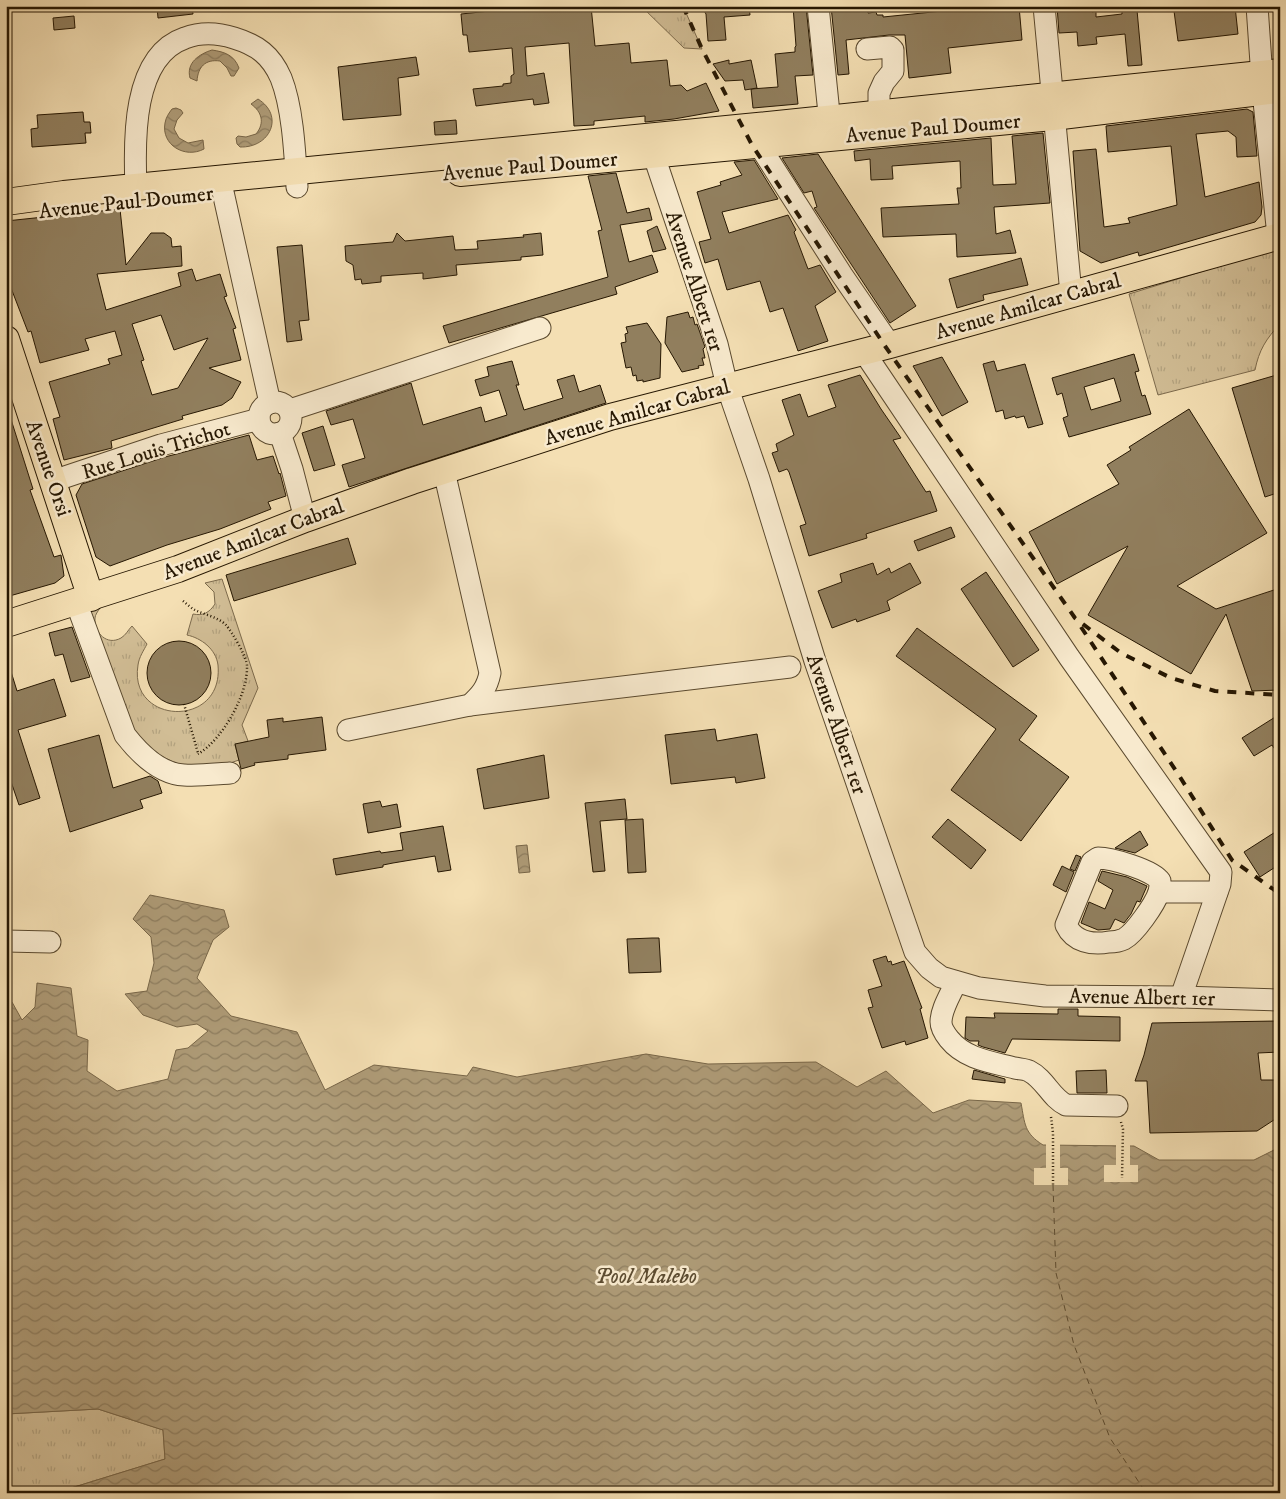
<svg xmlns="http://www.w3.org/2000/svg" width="1286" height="1499" viewBox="0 0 1286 1499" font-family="'IM FELL DW Pica',serif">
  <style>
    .grass { fill: url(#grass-tufts); stroke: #7c6a4c }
    .water { fill: url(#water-waves); stroke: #786648 }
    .pier { fill: #f4dfb3 }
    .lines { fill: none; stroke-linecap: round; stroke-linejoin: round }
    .ferry { stroke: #5c4c31; stroke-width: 1; stroke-dasharray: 6 5; stroke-linecap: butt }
    .building { fill: #917f5e; stroke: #261702; fill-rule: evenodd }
    .minor-casing { stroke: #5a492e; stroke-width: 23 }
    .major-casing { stroke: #261702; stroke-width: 28 }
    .path { stroke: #261702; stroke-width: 2.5; stroke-dasharray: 1 2.5; stroke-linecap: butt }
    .minor { stroke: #f8eace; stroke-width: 21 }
    .major { stroke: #f4dfb3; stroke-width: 26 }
    .rail { stroke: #261702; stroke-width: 4; stroke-dasharray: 9 9; stroke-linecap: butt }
    .labels { text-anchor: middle; stroke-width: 5; stroke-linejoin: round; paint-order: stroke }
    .street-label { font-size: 21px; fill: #261702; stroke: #f8eace }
    .water-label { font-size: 22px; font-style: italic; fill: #5c4c31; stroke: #f8eace }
  </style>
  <defs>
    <pattern id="grass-tufts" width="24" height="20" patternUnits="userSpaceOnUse" patternTransform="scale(1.25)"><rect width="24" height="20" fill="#d1bd95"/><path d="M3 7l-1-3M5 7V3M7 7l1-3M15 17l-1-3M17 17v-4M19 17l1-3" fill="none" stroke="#b3a27f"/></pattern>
    <pattern id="water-waves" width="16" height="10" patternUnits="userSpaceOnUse" patternTransform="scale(1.25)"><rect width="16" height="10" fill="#ae9b77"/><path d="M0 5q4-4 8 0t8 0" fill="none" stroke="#8d7d5f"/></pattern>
  </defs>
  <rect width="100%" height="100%" fill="#f4dfb3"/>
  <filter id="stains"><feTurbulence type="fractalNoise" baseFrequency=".004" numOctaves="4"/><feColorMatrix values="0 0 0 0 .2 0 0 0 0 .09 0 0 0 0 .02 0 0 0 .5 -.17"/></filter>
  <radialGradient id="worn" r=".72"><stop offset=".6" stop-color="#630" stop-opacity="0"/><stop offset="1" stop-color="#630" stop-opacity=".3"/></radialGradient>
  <g class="grass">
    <path d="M641 6H683L702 49 684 48Z"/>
    <path d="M1275 249 1280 271V324C1266 339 1259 350 1255 370L1158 395 1129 294Z"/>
    <path d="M222 579 258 688 242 725 248 741 235 745 239 760 221 766 192 770 165 758 137 743 85 612 100 608C98 611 95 615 95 618 94 633 107 646 121 638 126 635 128 630 132 626L147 644C144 650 139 657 138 665 128 725 224 729 218 665 216 649 201 638 187 635L193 614C203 616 209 613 215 604L214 592 205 583Z"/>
    <path d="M98 1409 163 1430 165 1459 55 1493H6V1414Z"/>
  </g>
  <g class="water">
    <path d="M212 50C225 52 234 55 239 68L234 76H231L227 68 220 61C205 59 198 67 197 81L190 78C186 63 199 54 212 50Z"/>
    <path d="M258 99C285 116 270 148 240 147L237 144 236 138 238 136 246 137 256 134C265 123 262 112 251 104Z"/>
    <path d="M176 108 181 110 183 113 177 120 174 129 179 138 188 143 203 140 204 149C185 159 161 145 165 123 166 117 169 113 172 109Z"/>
    <path d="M527 845 530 872 519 873 516 846Z"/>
    <path d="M150 895 224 910 229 927 213 940 197 978 231 1016 297 1032 325 1090 374 1065 467 1076 473 1067 517 1077 646 1054 708 1064 816 1062 857 1087 886 1071 933 1113 969 1100 1021 1103C1025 1124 1024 1133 1043 1145L1134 1146 1159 1160H1254L1280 1147V1493H55L165 1459 163 1430 98 1409 6 1414V1004L12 1002 22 1020 35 1007 37 983 71 988 77 1036 88 1040 87 1071 117 1091 168 1079 176 1050 188 1048 208 1031 197 1024 177 1027 143 1015 125 994 147 991 154 963 151 937 133 919Z"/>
  </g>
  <g class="pier">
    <path d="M1046 1143H1060V1168H1068V1185H1034V1168H1046Z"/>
    <path d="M1116 1143H1130V1165H1138V1182H1104V1165H1116Z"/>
  </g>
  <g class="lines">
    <path class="ferry" d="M1053 1185 1056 1273 1074 1345 1110 1438 1146 1493"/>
  </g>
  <g class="building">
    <path d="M157 6H192L193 14 158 18Z"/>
    <path d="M539 6H591L595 46 629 43 631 63 667 60 670 86 681 85 687 91 706 83 719 111 674 119 645 122V116L594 121V125L574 126 569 43 525 47 527 76 544 73 549 103 534 105 533 99 476 106 473 89 503 86V84L511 83V76L514 74 512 48 469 52 467 35H463L461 14Z"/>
    <path d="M701 6H749L750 15 724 17 726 40 708 41 706 14Z"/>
    <path d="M793 6H806L813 75 795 76 798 104 753 108 751 89 778 87 775 54 795 52V47L796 46Z"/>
    <path d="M831 6H868V13L876 12 877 15H883V17L992 6H1019L1022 40 948 48 951 73 909 78 905 35H889L846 40 849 74 838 75Z"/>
    <path d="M1057 6H1091L1092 12 1096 11V17L1122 14V11L1137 10 1142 65 1128 66 1125 34 1096 37 1097 44 1078 46 1077 32 1059 33Z"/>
    <path d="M1209 6H1235L1238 34 1178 41 1174 11Z"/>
    <path d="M74 16 75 28 54 30 53 18Z"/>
    <path d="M416 57 419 75 398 78 401 115 343 120 338 67Z"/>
    <path d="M729 60V64L751 60 757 88 745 90 743 80 725 81 713 64Z"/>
    <path d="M1247 109 1253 112 1257 156 1237 157 1236 137 1228 131 1196 134 1205 197 1259 182 1262 207 1261 215 1255 222 1139 256 1138 252 1101 263 1080 251 1073 151 1096 149 1104 227 1130 223 1128 218 1177 205 1171 146 1108 152 1106 126Z"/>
    <path d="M83 112 84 122H90L91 133H85L86 143 32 147 31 129 38 128 37 115Z"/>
    <path d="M456 120 457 134 435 135 434 122Z"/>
    <path d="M1043 133 1050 203 994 207 996 234 1010 230 1016 253 957 257 956 234 883 237 881 208 959 204 957 188H961L960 161 892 166 893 179 871 180 870 159 855 161 854 151 991 138 993 185 1016 184 1012 136Z"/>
    <path d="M818 154 916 306 890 323 814 208 817 207 812 191 804 193 782 158Z"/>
    <path d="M754 160 778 199 722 212 729 233 788 215 796 230 794 232 808 269 820 265 836 292 815 306 828 341 798 351 783 308 770 312 760 281 727 290 718 259 705 263 699 242 711 239 697 192 721 185 720 182 742 175 734 162Z"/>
    <path d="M616 173 627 213 649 208 652 220 620 225 629 262 652 255 658 272 615 287 617 294 449 343 443 326 608 277 598 231 602 230 588 176Z"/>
    <path d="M120 209 126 265 151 233H164L171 238 172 247 181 246 182 266 97 274 106 310 181 286 178 273 192 269 196 281 220 274 227 296 224 297 236 328 233 329 241 360 209 368 241 382 232 398 222 405 182 416 183 419 111 441 112 448 64 460 53 419 60 417 49 382 110 364 108 359 122 355 115 331 85 339 89 350 40 363 31 331 28 332 6 275V221ZM161 315 174 350 208 338 178 388 152 395 141 361 144 360 132 324Z"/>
    <path d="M657 226 666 249 653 252 647 231Z"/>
    <path d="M397 233 405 241 453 236 455 250 478 249 477 241 524 237 523 235 541 233 543 255 521 257V260L456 265 457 275 423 279V273L381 276V282L362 284 361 279 355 280 353 265 346 261 345 246 393 242Z"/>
    <path d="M302 245 309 320 299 321 302 340 287 342 277 247Z"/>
    <path d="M1021 258 1028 285 983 295 984 300 957 308 949 279Z"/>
    <path d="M688 312 690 318 693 317 695 325 697 324 705 347 703 349 705 358H702L704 365 698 366 699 368 682 372 665 343 667 317Z"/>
    <path d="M647 323 661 344 660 378 643 382V380L637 381 636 375 633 376 631 367 626 368 621 343 626 342 625 334 628 333 626 327Z"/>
    <path d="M1134 354 1139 371 1135 372 1142 396 1145 395 1151 414 1069 437 1063 418 1068 416 1062 393 1057 395 1052 378ZM1114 378 1121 401 1091 410 1084 387Z"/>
    <path d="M942 357 968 402 942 416 913 366Z"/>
    <path d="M512 361 519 385H516L524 410 563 398 557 380 574 375 579 392 600 385 606 403 349 487 342 465 365 458 353 419 331 425 326 411 411 383 423 425 481 407 485 422 507 415 499 390 480 396 475 380 489 376 487 367Z"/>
    <path d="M994 361 997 371 1025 364 1043 424 1028 428 1024 416 1016 418 1015 416 1005 419 1003 410 996 412 983 364Z"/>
    <path d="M1280 374V492L1265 497 1232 388Z"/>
    <path d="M860 375 881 409 901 438 893 440 926 492 930 491 937 511 866 534 867 538 809 556 800 526 806 524 789 472 787 469 779 472 772 453 778 451 776 444 794 435 782 400 800 394 808 417 836 407 828 385Z"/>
    <path d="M1189 409 1267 533 1177 586 1216 609 1280 588V690L1252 691 1226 614 1191 674 1088 615 1128 546 1057 584 1029 532 1119 484 1107 465 1131 450 1129 447Z"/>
    <path d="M6 413H9L33 489 30 490 54 557 61 555 64 576 55 583 6 597Z"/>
    <path d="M323 426 335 465 314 471 302 433Z"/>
    <path d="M249 435 257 460 273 456 279 474 280 473 286 496 268 502 271 509 220 529 167 545 110 566 96 557 76 495 82 484 165 457Z"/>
    <path d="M951 527 955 537 918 551 914 541Z"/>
    <path d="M348 538 356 564 234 601 226 575Z"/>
    <path d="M873 563 877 575 889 568 891 573 910 563 921 583 887 601 890 610 857 622 856 619 832 628 818 591 842 582 840 574Z"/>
    <path d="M986 572 1039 650 1013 667 961 589Z"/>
    <path d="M72 627 90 677 71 682 63 654 55 656 49 633Z"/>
    <path d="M917 628 1037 716 1019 740 1069 777 1021 841 951 790 996 729 896 656Z"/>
    <circle cx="179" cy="673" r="32"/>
    <path d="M9 665 17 691 54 679 66 716 18 730 40 798 19 805 6 767V666Z"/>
    <path d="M1280 714V757L1272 745 1254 756 1242 738Z"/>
    <path d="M322 717 326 750 288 755V759L254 763 255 765 241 769 235 744 269 737 267 720 283 718V722Z"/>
    <path d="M715 729 717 741 757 734 765 778 736 783 735 777 671 784 665 735Z"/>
    <path d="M99 735 113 788 150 776 158 781 162 793 140 800 143 808 70 832 48 749Z"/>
    <path d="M544 755 549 798 484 809 477 769Z"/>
    <path d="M625 799 627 819 600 821 605 871 593 872 585 803Z"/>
    <path d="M380 801 382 807 397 804 401 827 368 833 363 804Z"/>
    <path d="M643 819 646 872 628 873 625 820Z"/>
    <path d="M948 819 986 850 971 869 932 837Z"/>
    <path d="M443 826 451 870 438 872 435 856 393 863 383 865V867L336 875 333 859 380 851 381 853 403 850 400 833Z"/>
    <path d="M1280 829V864L1260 877 1244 852Z"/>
    <path d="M1140 831 1148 845 1135 853 1115 848Z"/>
    <path d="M1076 855 1081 857 1075 871 1070 869Z"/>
    <path d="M1062 866 1074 872 1066 892 1053 885Z"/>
    <path d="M1102 871 1127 877 1147 886 1140 902 1137 901 1131 914 1124 923 1115 919 1110 929 1098 930 1081 923 1089 902 1105 909 1113 890 1098 881Z"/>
    <path d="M652 938H659L661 972 629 973 627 939Z"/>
    <path d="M886 956 888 962 891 961 892 965 904 961 922 1008 920 1009 928 1038 906 1045 905 1041 882 1048 868 1008 873 1007 868 990 882 986 873 960Z"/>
    <path d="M1058 1009H1078V1016L1120 1017V1041L1012 1039 1005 1053 983 1047 978 1045 979 1041H970L965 1038 966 1017 995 1018 994 1013 1058 1014Z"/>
    <path d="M1277 1021 1280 1052 1258 1053 1261 1080H1280V1116L1257 1131 1150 1133 1147 1081H1135L1144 1055 1152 1023Z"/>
    <path d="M974 1070 1005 1079V1083L972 1079Z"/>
    <path d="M1106 1070 1107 1093H1077L1076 1071Z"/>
  </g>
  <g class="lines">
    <g class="minor-casing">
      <g id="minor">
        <path d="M818 6 831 133"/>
        <path d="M1044 6 1071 294"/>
        <path d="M1257 6 1263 92 1278 236"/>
        <path d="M867 49 890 47 893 50V71L884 82 879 93V113"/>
        <path d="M752 134 842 275 890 345"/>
        <path d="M649 141 717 344 727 386 759 479 815 661 915 952 929 968 941 977 979 988 1045 996 1181 997 1280 1000"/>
        <path d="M136 187C134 141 132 56 185 38 201 32 218 33 234 38 257 45 271 55 281 78 293 108 295 155 297 187"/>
        <path d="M223 192 270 403"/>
        <path d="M864 352 1069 657 1221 872 1220 884 1181 997"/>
        <circle cx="275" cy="418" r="16"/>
        <path d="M290 410 540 328"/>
        <path d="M280 433 292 469 305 519"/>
        <path d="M53 481 161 445 259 419"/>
        <path d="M76 602 125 735C139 753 159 774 184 775 199 776 215 774 230 773"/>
        <path d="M470 705 790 667"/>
        <path d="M348 730 470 705C481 695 487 688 490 673L444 471"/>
        <path d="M1098 858C1111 858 1153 870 1160 881 1160 884 1160 889 1159 892 1155 904 1135 933 1124 939 1120 941 1114 942 1109 942 1092 945 1074 942 1066 925L1092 862Z"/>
        <path d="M1159 892H1217"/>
        <path d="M6 941 50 942"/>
        <path d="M956 982C951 994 941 1009 941 1022 941 1028 945 1034 949 1039 965 1059 991 1062 1015 1068 1019 1069 1025 1069 1029 1071 1045 1079 1051 1098 1066 1105L1117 1106"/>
      </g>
    </g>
    <g class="major-casing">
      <g id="major">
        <path d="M460 173 1053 117 1277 90"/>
        <path d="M6 202 64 194 747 127 1280 72"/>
        <path d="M6 339 91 598"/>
        <path d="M6 624 178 569 305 519 412 481 610 417 890 345 1280 236"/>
      </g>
    </g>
    <g class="path">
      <path d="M183 601C187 604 191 608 195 610 205 615 218 617 226 625 232 632 247 657 247 666 248 695 222 740 198 754"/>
      <path d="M184 704 198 753"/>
      <path d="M1051 1117 1053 1133V1185"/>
      <path d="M1121 1122 1123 1129 1122 1178"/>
    </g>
    <use href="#minor" class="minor"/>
    <use href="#major" class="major"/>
    <g class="rail">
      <path d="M683 6 702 49 752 145 885 346 1075 618 1121 653 1171 678 1215 691 1280 695"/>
      <path d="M1081 627 1180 777 1232 860 1280 894"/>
    </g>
  </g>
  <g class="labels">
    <g class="street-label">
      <text transform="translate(933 128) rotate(-5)" y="7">Avenue Paul Doumer</text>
      <text transform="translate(530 166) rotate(-5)" y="7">Avenue Paul Doumer</text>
      <text transform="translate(126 202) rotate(-6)" y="7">Avenue Paul Doumer</text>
      <text transform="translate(695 281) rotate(72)" y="7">Avenue Albert 1er</text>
      <text transform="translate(1028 306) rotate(-16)" y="7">Avenue Amilcar Cabral</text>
      <text transform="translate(637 412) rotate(-16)" y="7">Avenue Amilcar Cabral</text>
      <text transform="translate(156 450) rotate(-17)" y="7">Rue Louis Trichot</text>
      <text transform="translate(49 468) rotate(71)" y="7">Avenue Orsi</text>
      <text transform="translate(253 539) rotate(-21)" y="7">Avenue Amilcar Cabral</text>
      <text transform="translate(837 724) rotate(71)" y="7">Avenue Albert 1er</text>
      <text transform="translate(1142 997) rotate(1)" y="7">Avenue Albert 1er</text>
    </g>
    <g class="water-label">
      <text x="646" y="1283">Pool Malebo</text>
    </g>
  </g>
  <rect width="1286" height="1499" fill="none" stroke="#f4dfb3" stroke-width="25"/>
  <rect x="8" y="8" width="1271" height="1484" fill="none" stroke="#261702" stroke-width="2.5"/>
  <rect x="12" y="12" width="1261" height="1474" fill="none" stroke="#261702"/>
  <rect width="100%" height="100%" filter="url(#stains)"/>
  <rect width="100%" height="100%" fill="url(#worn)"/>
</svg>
